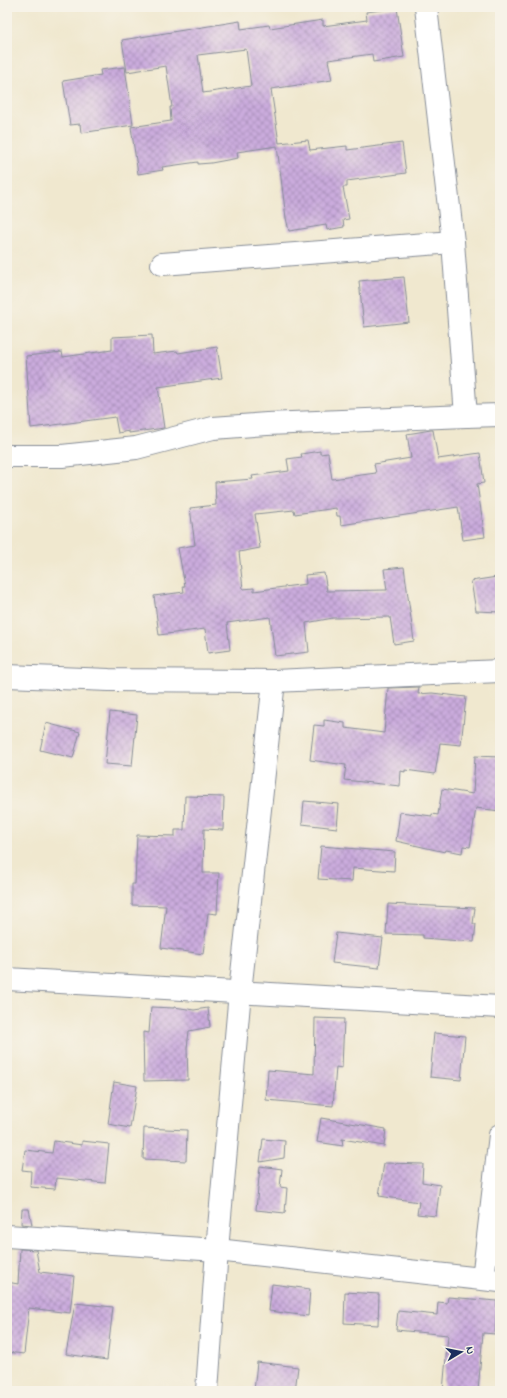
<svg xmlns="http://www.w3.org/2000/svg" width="507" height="1398" viewBox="0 0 507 1398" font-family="'Indie Flower',sans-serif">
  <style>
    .building { fill: url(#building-cross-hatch); fill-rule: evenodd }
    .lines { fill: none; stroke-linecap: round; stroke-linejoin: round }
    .minor-casing { stroke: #868c96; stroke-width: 24 }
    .minor { stroke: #fff; stroke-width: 22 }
  </style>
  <defs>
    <pattern id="building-cross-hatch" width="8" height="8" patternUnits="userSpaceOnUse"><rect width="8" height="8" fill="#cbacdd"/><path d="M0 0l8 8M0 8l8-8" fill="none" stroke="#a48cb6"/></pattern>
  </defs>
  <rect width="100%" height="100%" fill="#f7f3e8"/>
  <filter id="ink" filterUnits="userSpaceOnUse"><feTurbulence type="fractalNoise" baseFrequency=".025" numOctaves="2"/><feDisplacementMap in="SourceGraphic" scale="8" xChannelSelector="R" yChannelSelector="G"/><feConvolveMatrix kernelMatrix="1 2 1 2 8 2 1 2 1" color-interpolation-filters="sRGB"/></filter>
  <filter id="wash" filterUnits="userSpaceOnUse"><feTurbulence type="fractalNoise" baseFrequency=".012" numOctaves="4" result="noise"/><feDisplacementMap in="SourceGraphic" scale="16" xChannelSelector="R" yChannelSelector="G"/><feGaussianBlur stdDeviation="0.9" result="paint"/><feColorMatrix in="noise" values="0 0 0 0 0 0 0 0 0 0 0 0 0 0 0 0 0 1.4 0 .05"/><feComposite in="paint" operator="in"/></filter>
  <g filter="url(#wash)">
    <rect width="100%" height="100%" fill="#f0e8cf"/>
    <g id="blocks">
      <g class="building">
        <path d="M397 8 404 57 373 62 372 54 328 60 332 80 271 89 279 143 308 140 310 150 347 146V150L402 143 406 173 347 181V187H343L349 219 343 220 344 227 327 230 326 225 289 231 286 218 277 146 237 152 238 158 211 163 198 164V162L162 167 163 170 138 174 131 127 171 121 170 107H172L166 66 127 72 122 40 240 21 241 29 269 25 270 28 323 20V26L367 20 366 12ZM246 49 251 86 203 93 198 55Z"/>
        <path d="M125 67 133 125 81 133 80 124 70 125 63 81 101 75 100 70Z"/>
        <path d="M404 277 409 322 364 327 359 281Z"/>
        <path d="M152 335 153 354 177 351 178 353 217 347 222 378 158 387 164 428 129 433V431L118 433 115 417 31 428 26 356 62 352 63 357 112 350V337Z"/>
        <path d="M431 430H433L438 459 480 453 484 483 477 484 485 537 463 540 458 507 341 525 340 516H337L336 508 295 514 294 510 255 514 260 548 239 552 243 589 254 588V591L306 584 305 575 324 573 327 591 387 590 384 569 404 567 414 641 394 644 390 617 333 618 306 623 309 652 275 656 270 617 227 623 230 650 208 653 205 629 159 635 154 596 184 592 183 586H185L178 548 195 545 190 508 216 505 215 482 253 479 252 476 289 471 287 459 302 457 301 454 320 451V454L328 453 332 479 376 473 374 464 411 458 407 434Z"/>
        <path d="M497 577 500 595V612L476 611 471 581Z"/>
        <path d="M419 687 418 694 432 693 466 697 461 745 440 743 435 774 405 770V772L401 771 400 786 344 780 346 765 310 760 314 725 324 726V720L345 723V728L384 733 388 688Z"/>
        <path d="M110 712 137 715 132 766 105 764Z"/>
        <path d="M46 723 80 732 73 758 40 750Z"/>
        <path d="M475 756 500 757V811L476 808 470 847 463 846 462 853 446 850 445 852 396 841 400 812 432 816V814L438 815 442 789 473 794Z"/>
        <path d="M185 796 224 797 223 830 204 829 203 873H219L217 914 208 913 203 954 161 948 166 906 132 905V884H135L137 835 175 836V830H184Z"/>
        <path d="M304 801 339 804 337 828 302 824Z"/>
        <path d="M321 846 395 852 394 871 353 868 352 881 318 879Z"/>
        <path d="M388 904 475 908 473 924H476L474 942 423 938V935L386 934Z"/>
        <path d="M336 933 383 938 379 968 332 963Z"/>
        <path d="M151 1007 174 1008V1007L194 1010 208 1008 210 1027 189 1031 187 1048 188 1080 144 1081 143 1032 149 1033Z"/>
        <path d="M315 1018 344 1019 342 1068 336 1067 333 1106 266 1100 268 1070 314 1074Z"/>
        <path d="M434 1033 465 1036 461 1080 430 1077Z"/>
        <path d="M114 1082 137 1086 130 1128 108 1124Z"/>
        <path d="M321 1118 386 1129 384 1146 342 1139 343 1146 317 1142Z"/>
        <path d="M144 1128 187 1130 186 1161 143 1159Z"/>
        <path d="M263 1139 285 1141 284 1158 260 1162Z"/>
        <path d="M54 1141 82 1145V1141L109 1144 105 1183 56 1178 55 1189 30 1187 31 1171 22 1170 25 1150 52 1153Z"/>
        <path d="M384 1163 423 1164 422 1182 440 1185 436 1216 417 1214 419 1202 379 1196Z"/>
        <path d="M260 1166 282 1169 280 1187 287 1188 285 1213 256 1210Z"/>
        <path d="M22 1209H29L32 1225 21 1224Z"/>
        <path d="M20 1249 36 1250 40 1272 74 1276 70 1313 29 1308 24 1354 7 1352V1282L18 1284Z"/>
        <path d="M272 1284 310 1289 308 1316 269 1311Z"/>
        <path d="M345 1292 379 1294 378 1325 344 1323Z"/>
        <path d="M448 1297 497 1301 495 1334 483 1333 478 1391H443L448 1335 396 1330 398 1311 437 1315 438 1302 447 1303Z"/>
        <path d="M75 1303 113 1307 107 1360 66 1354Z"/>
        <path d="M257 1362 298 1367 295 1391H254Z"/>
      </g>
    </g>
  </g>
  <g filter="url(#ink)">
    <use href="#blocks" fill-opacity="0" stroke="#868c96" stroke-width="1"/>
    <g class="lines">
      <g class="minor-casing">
        <g id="minor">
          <path d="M426 7 453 242 466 416"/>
          <path d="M162 264 453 242"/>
          <path d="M7 456H62L136 448 213 428 267 424 466 416 500 415"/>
          <path d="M7 676 109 680 274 681 500 671"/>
          <path d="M7 979 500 1007"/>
          <path d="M7 1236 217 1250 500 1281"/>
          <path d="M483 1279 500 1135"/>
          <path d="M207 1391 217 1250 240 992 274 681"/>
        </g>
      </g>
      <use href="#minor" class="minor"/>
    </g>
  </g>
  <rect width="507" height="1398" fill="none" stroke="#f7f3e8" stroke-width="24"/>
  <g transform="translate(461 1352) rotate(80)" stroke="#f7f3e8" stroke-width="3" paint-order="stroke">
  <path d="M0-3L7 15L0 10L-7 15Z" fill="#1b2f5e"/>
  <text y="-6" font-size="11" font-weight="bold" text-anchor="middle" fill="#1b2f5e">N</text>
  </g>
</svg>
